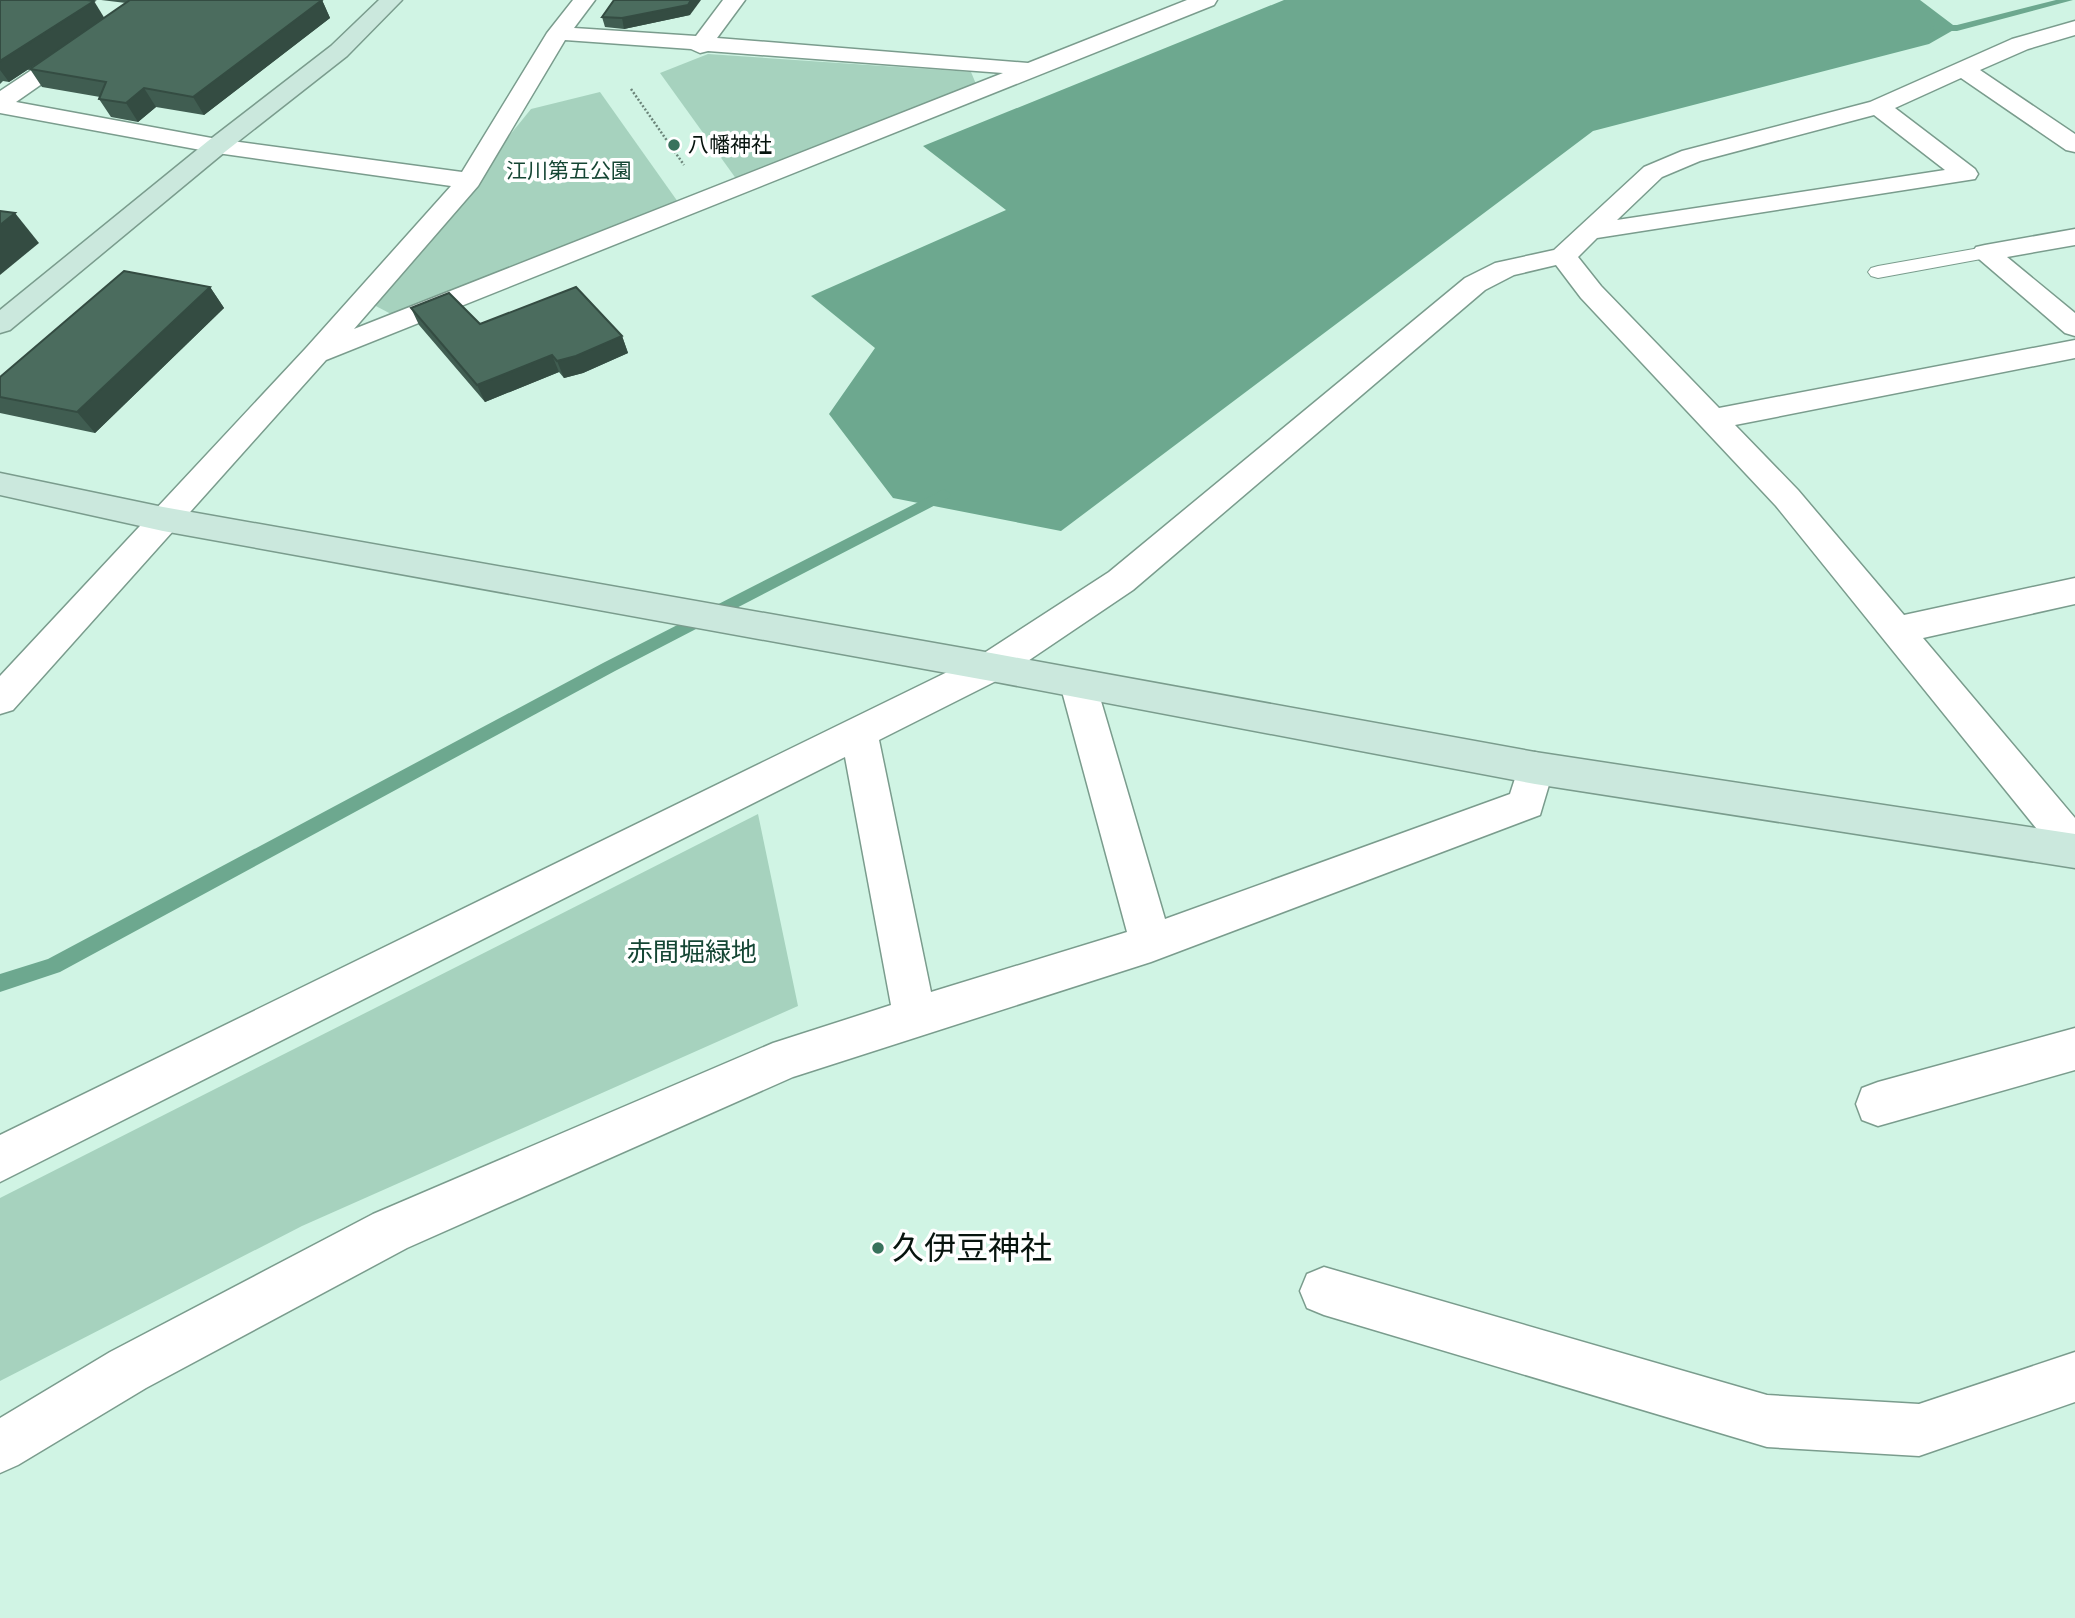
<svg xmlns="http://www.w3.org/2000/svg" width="2075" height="1618" viewBox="0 0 2075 1618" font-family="'PT Sans Narrow','Noto Sans JP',sans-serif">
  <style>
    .green { fill: #a6d2be }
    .water { fill: #6da88f }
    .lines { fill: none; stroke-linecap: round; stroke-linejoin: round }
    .stream { fill: #6da88f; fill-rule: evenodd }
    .lane-casing { stroke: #7a9c8d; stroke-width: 2 }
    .street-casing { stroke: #7a9c8d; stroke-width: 3 }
    .secondary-casing { stroke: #7a9c8d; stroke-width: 3 }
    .path { stroke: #6b8479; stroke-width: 2.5; stroke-dasharray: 2 2; stroke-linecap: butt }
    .lane { fill: #fff; fill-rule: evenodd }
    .street { fill: #fff; fill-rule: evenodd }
    .secondary { fill: #cbe8dd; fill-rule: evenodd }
    .wall { fill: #405d51 }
    .shaded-wall { fill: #344c42 }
    .building { fill: #4b6c5e; stroke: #344c42; stroke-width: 2 }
    .poi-dot { fill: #38725c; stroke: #fff; stroke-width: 2.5 }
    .labels { text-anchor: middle; stroke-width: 7; stroke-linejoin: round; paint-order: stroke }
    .far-poi-label { font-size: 21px; fill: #07140e; stroke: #fff; text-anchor: start }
    .far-park-label { font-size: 21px; fill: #154634; stroke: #fff }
    .park-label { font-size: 26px; fill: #154634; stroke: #fff }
    .near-poi-label { font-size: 32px; fill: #07140e; stroke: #fff; text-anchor: start }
  </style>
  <rect width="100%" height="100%" fill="#d0f4e4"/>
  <g class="green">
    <path d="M708 54 971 72 976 84 737 180 660 73Z"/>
    <path d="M600 92 678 202 393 315 372 304 531 109Z"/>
    <path d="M758 814 798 1006 302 1226 0 1381V1198Z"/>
  </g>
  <path class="water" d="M1284 0H1920L1957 28 1929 44 1593 131 1061 531 893 498 829 414 875 348 811 296 1006 210 923 146Z"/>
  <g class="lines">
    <g class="stream">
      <path d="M2056 0H2073L1957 31H1935L1930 28 1935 25H1957Z"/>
      <path d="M944 489 951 494 949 498 615 671 60 972 0 992V974L48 959 603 663Z"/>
    </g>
    <g class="lane-casing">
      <path id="lane" d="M1985 247 1992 249 1995 253 1992 257 1878 278 1871 276 1868 272 1871 268 1878 266Z"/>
    </g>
    <g class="street-casing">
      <g id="street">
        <path d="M137 0H162L16 102 217 139 462 172 547 33 573 0H595L574 28 696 36 723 0H745L717 38 1028 63 1187 0H1217L1214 5 326 360 13 710 0 714V676L306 348 451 186 217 153 0 113V91ZM565 40 691 49 700 53 708 51 1003 73 354 329 478 186Z"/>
        <path d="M2075 21V35L2028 49 1980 70 2075 134V152L2066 150 1961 78 1895 108 1975 169 1978 174 1975 179 1597 238 1578 257 1601 286 1719 408 2075 340V358L1735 425 1798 490 1904 615 2075 578V604L1923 638 2075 818V864L2061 859 1776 506 1581 298 1556 265 1514 275 1485 290 1133 590 1004 677 879 740 931 992 1127 932 1060 684 1065 674 1078 670 1091 674 1096 684 1165 919 1510 794 1522 757 1535 752 1548 757 1554 768 1540 815 1151 962 793 1077 407 1248 146 1388 18 1465 0 1473V1418L110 1352 373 1214 773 1043 891 1005 845 757 0 1182V1135L978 657 1109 572 1465 278 1495 263 1554 250 1644 167 1682 151 1870 102 2012 39ZM1874 115 1945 170 1617 220 1662 177 1700 161Z"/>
        <path d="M2075 229V245L2007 257 2075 313V336L2065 333 1972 253 1976 247 1985 245Z"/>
        <path d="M2075 1028V1070L1878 1126 1862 1120 1856 1104 1862 1088 1878 1082Z"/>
        <path d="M1324 1267 1767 1395 1919 1404 2075 1352V1402L1919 1456 1767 1447 1324 1315 1307 1308 1300 1291 1307 1274Z"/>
      </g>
    </g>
    <g class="secondary-casing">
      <g id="secondary">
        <path d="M379 0H402L347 56 226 151 10 330 0 333V310L208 141 331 46Z"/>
        <path d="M0 473 163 507 991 653 1535 752 2075 834V868L1535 784 991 681 163 531 0 495Z"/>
      </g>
    </g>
    <path class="path" d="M631 89 684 165"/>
    <use href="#lane" class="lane"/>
    <use href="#street" class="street"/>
    <use href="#secondary" class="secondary"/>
  </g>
  <g class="wall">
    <path d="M0 0 104 18 126 3 101 0H322L330 18 204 115 156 107 138 122 111 117 99 99 100 97 42 87 30 69 48 56 9 82 3 81 0 84Z"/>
    <path d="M690 15 624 29 605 27 602 17Z"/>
    <path d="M210 287 224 308 95 433 0 413V377Z"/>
    <path d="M411 308 480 324 622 336 628 353 583 373 564 378 559 372 485 402 419 325Z"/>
  </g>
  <g class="shaded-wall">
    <path d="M322 0 330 18 204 115 193 97Z"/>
    <path d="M691 0H701L690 15 624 29 622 18Z"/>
    <path d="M94 1 105 19 9 82 0 70V61Z"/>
    <path d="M144 88 156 107 138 122 126 103Z"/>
    <path d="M15 213 39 243 0 275V225Z"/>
    <path d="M210 287 224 308 95 433 77 412Z"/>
    <path d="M622 336 628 353 583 373 564 378 557 361Z"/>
    <path d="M552 355 559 372 485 402 477 385Z"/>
  </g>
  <g class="building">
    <path d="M0 0H87L94 1 0 61Z"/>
    <path d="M130 0H322L193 97 144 88 126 103 99 99 106 82 30 69Z"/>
    <path d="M614 0H691L688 5 622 18 602 17Z"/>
    <path d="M0 211 15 213 0 225Z"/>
    <path d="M124 271 210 287 77 412 0 397V377Z"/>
    <path d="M576 287 622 336 576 356 557 361 552 355 477 385 411 308 449 293 480 324Z"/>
  </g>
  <g class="poi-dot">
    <circle cx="674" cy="145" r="7"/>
    <circle cx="878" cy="1248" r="7"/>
  </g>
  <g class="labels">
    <g class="far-poi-label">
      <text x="688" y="152">八幡神社</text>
    </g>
    <g class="far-park-label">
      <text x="569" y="178">江川第五公園</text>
    </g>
    <g class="park-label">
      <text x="692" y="961">赤間堀緑地</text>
    </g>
    <g class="near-poi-label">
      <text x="892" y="1259">久伊豆神社</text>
    </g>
  </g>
</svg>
